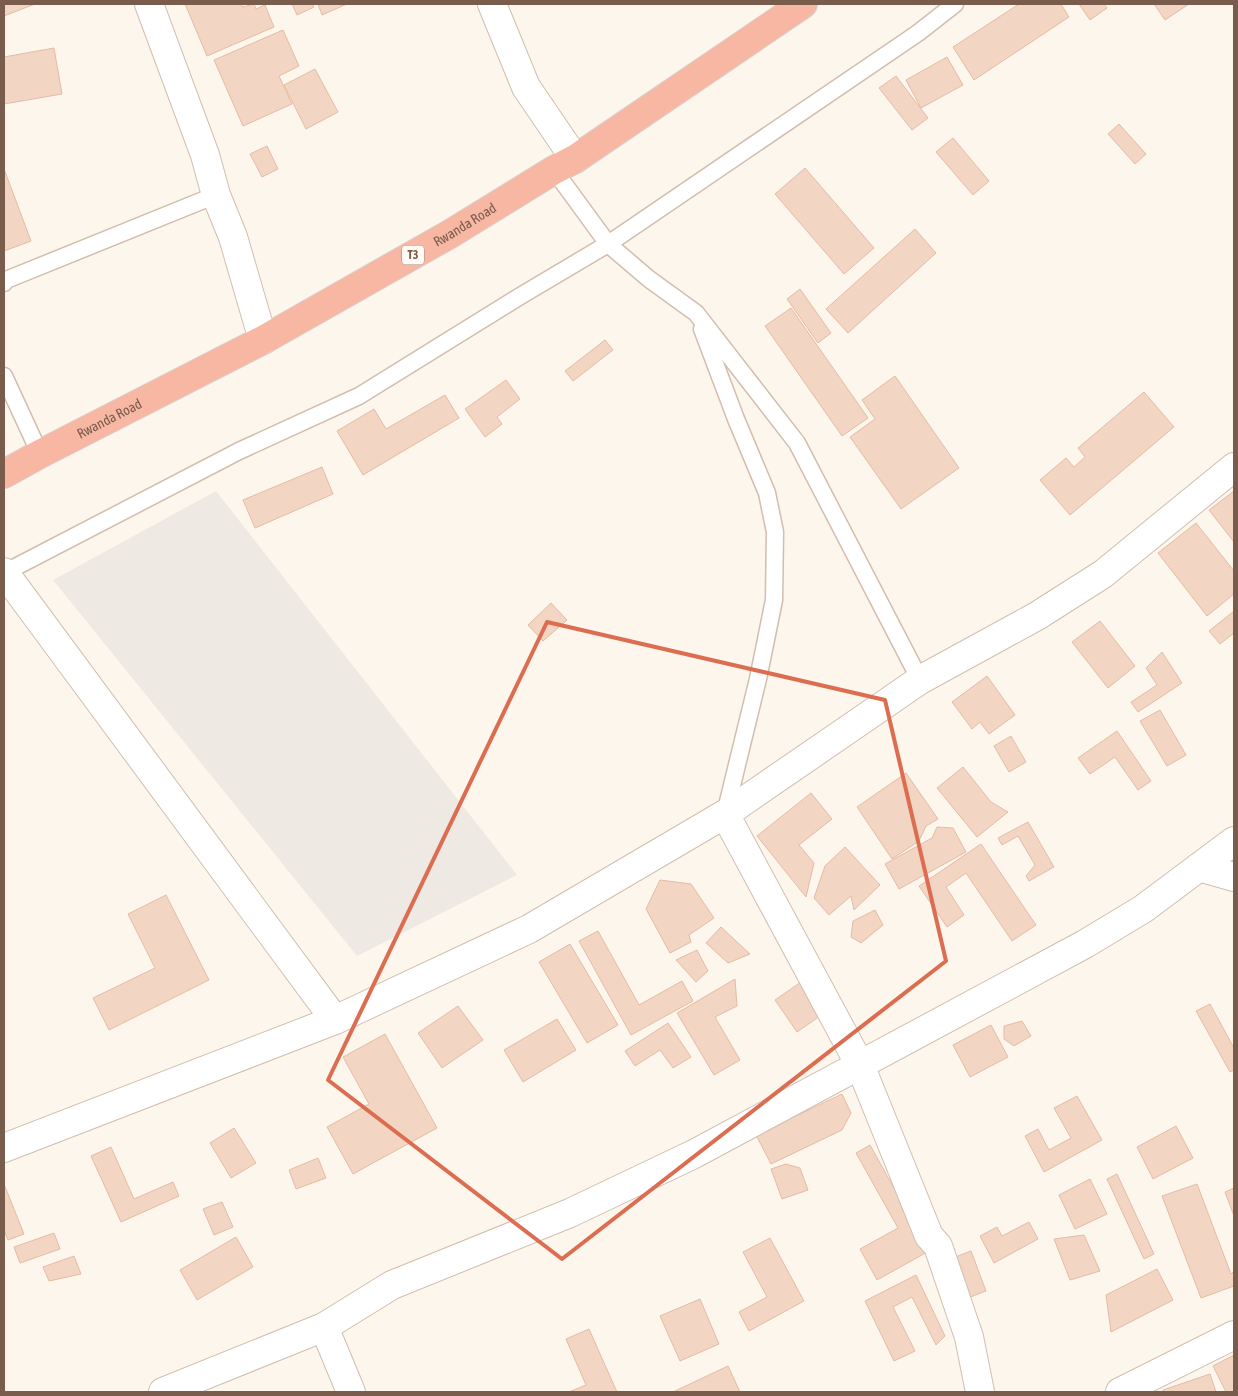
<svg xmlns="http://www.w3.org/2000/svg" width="1238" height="1396" viewBox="0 0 1238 1396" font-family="'Asap Condensed',sans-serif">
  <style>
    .industrial { fill: #efe9e4 }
    .building { fill: #f3d5c3; stroke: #e6bba3 }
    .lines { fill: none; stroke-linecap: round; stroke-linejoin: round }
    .lane-casing { stroke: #d1beb0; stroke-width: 19 }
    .street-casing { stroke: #d1beb0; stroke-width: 30 }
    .highway-casing { stroke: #dad1cd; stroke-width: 30 }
    .lane { stroke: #fff; stroke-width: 16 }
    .street { stroke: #fff; stroke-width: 28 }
    .highway { stroke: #f7b7a3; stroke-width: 28 }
    .marked { fill: none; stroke: #dc6d51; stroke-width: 4; stroke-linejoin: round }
    .labels { text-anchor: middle; stroke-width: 5; stroke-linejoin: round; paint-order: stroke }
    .shield { fill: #fffaf3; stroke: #a28b7f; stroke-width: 1 }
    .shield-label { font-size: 12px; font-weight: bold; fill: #7a5c4d }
    .street-label { font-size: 14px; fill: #7a5c4d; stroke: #fffaf3 }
  </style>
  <rect width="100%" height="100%" fill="#fdf6ec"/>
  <path class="industrial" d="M216 491 517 875 357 956 53 580Z"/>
  <g class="building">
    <path d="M4 4H35L4 16Z"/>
    <path d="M185 4H241L243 7 254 4 256 9 265 5 274 27 207 56Z"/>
    <path d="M292 4H312L314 7 297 15Z"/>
    <path d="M318 4H347L322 15Z"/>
    <path d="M1019 4H1061L1069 17 974 80 953 47Z"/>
    <path d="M1079 4H1104L1107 8 1090 20Z"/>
    <path d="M1154 4H1189L1165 20Z"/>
    <path d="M283 30 299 66 279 76 292 104 243 126 214 60Z"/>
    <path d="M54 48 62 94 4 104V57Z"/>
    <path d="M947 57 963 85 921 108 906 80Z"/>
    <path d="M315 69 338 112 306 129 284 85Z"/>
    <path d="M896 76 928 118 912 130 879 88Z"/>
    <path d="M1119 124 1146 154 1135 164 1108 134Z"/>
    <path d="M953 138 989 181 973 195 936 152Z"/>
    <path d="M267 146 278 169 262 177 250 154Z"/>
    <path d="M805 168 874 248 844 274 775 194Z"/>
    <path d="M4 169 31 241 4 251Z"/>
    <path d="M915 229 936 253 848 333 826 309Z"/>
    <path d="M800 289 831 333 818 343 787 299Z"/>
    <path d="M791 308 868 418 842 436 765 326Z"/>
    <path d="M605 340 613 350 573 381 565 371Z"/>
    <path d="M895 376 959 468 901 509 850 437 875 419 862 400Z"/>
    <path d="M506 380 520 399 497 417 502 424 485 437 465 409Z"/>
    <path d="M1144 392 1174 427 1070 515 1040 480 1066 458 1074 467 1085 457 1078 448Z"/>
    <path d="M445 395 459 418 363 475 337 431 374 409 386 429Z"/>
    <path d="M322 467 333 494 255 528 243 500Z"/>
    <path d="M1234 491V542L1209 510Z"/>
    <path d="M1196 523 1234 571V594L1207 616 1158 553Z"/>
    <path d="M551 603 567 620 543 641 528 625Z"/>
    <path d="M1234 611V633L1220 644 1209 631Z"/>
    <path d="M1100 621 1135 666 1108 688 1072 642Z"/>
    <path d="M1162 652 1182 683 1138 712 1131 702 1157 685 1146 668Z"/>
    <path d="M987 676 1015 715 989 734 980 722 972 729 952 702Z"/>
    <path d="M1160 710 1186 755 1167 766 1140 721Z"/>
    <path d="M1117 731 1151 781 1138 790 1115 757 1090 774 1078 758Z"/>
    <path d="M1011 736 1026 762 1009 772 994 746Z"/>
    <path d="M963 767 991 802 1008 812 977 837 937 788Z"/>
    <path d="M906 773 938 819 926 826 919 841 892 859 857 807Z"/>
    <path d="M811 793 832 819 799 845 814 863 806 897 757 836Z"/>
    <path d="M1028 822 1054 867 1029 881 1026 876 1035 865 1018 836 1002 845 998 838Z"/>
    <path d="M937 827 953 828 966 852 899 889 885 864 932 838Z"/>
    <path d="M981 844 1036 925 1012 941 966 873 946 887 964 915 947 927 919 886Z"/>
    <path d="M845 847 880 885 854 910 851 896 829 915 814 898 825 866Z"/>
    <path d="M660 880 691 884 714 918 689 935 691 942 670 953 646 909Z"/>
    <path d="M166 895 209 980 109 1030 93 998 155 968 128 914Z"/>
    <path d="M875 910 883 925 861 943 851 937 853 921Z"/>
    <path d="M721 927 750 954 728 963 706 943Z"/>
    <path d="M598 931 639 1005 682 981 693 1001 631 1035 579 941Z"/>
    <path d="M570 944 618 1025 587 1043 539 962Z"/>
    <path d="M697 950 708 971 696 982 676 960Z"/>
    <path d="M735 979 737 1006 715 1017 740 1060 714 1075 677 1013Z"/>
    <path d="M801 982 823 1014 797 1032 775 1000Z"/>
    <path d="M1210 1004 1234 1048V1070L1230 1072 1196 1011Z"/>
    <path d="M458 1006 483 1040 442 1068 418 1033Z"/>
    <path d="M557 1019 576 1050 523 1082 504 1050Z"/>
    <path d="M1022 1021 1031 1036 1014 1046 1004 1039V1026Z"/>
    <path d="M668 1023 691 1057 673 1068 660 1050 635 1066 625 1051Z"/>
    <path d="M991 1025 1008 1057 970 1077 953 1045Z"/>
    <path d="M385 1034 437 1128 353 1174 327 1127 369 1104 343 1057Z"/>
    <path d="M842 1094 851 1113 842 1130 771 1164 756 1135Z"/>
    <path d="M1077 1096 1102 1140 1044 1172 1025 1136 1038 1129 1049 1150 1071 1138 1054 1108Z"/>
    <path d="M1176 1126 1193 1158 1153 1179 1137 1147Z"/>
    <path d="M234 1128 256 1163 231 1178 210 1143Z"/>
    <path d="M870 1145 929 1251 877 1280 860 1249 898 1228 856 1153Z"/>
    <path d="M111 1147 134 1199 173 1182 179 1196 121 1222 91 1156Z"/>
    <path d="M318 1158 326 1178 296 1189 289 1170Z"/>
    <path d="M786 1164 800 1168 808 1190 782 1199 771 1169Z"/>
    <path d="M1117 1174 1154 1254 1144 1259 1107 1179Z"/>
    <path d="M1090 1179 1107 1214 1075 1229 1059 1195Z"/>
    <path d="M4 1184 24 1234 8 1240 4 1230Z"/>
    <path d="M1197 1184 1231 1274 1234 1271V1286L1201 1298 1162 1196Z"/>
    <path d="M1234 1188V1216L1225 1192Z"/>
    <path d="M222 1202 233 1227 214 1235 203 1209Z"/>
    <path d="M1029 1222 1038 1239 994 1263 980 1236 997 1227 1002 1236Z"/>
    <path d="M54 1233 60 1249 20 1263 14 1247Z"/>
    <path d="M1084 1235 1100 1271 1070 1280 1054 1239Z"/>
    <path d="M236 1237 253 1267 197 1300 180 1270Z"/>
    <path d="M770 1238 804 1301 749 1331 739 1312 767 1297 743 1252Z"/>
    <path d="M971 1251 986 1291 965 1299 950 1259Z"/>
    <path d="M74 1256 81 1274 49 1281 43 1267Z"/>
    <path d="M1157 1269 1173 1300 1111 1332 1106 1295Z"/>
    <path d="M916 1275 945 1336 936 1345 912 1297 893 1307 915 1351 894 1361 865 1301Z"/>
    <path d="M700 1299 719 1344 680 1361 660 1316Z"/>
    <path d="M589 1329 617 1392H569L586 1385 566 1339Z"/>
    <path d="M1234 1355V1392H1226L1213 1366Z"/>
    <path d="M728 1366 740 1392H675V1391Z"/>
    <path d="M1210 1374 1216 1392H1164L1163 1390Z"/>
  </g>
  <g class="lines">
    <g class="lane-casing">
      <g id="lane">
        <path d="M554 170 608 244 649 279 696 313 797 443 920 680"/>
        <path d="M4 283 6 280 216 195"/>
        <path d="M702 329 736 419 767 493 775 532 774 600 758 679 725 814"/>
        <path d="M4 376 40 454"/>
        <path d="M4 573 239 451 359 396 522 295 608 244 918 33 955 4"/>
      </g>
    </g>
    <g class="street-casing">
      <g id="street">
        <path d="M149 4 205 155 216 195 233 237 263 340"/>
        <path d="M492 4 526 87 575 159"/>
        <path d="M4 572 335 1020"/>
        <path d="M725 814 860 1065 929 1236 938 1246 969 1337 980 1392"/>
        <path d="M1199 867 1234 877"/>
        <path d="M4 1148 335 1020 529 929 725 814 920 680 1037 616 1103 574 1234 467"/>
        <path d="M324 1327 351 1392"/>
        <path d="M163 1392 324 1327 392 1285 570 1213 694 1154 1085 944 1143 909 1234 841"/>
        <path d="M1120 1392 1234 1335"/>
      </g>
    </g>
    <g class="highway-casing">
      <g id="highway">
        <path id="s1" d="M4 474 40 454 263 340 450 234 554 170 575 159 803 4"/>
      </g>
    </g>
    <use href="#lane" class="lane"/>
    <use href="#street" class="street"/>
    <use href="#highway" class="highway"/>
  </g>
  <path class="marked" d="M547 622 885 700 946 961 562 1259 328 1080Z"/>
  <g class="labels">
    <rect class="shield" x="402" y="245.5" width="22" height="19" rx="4"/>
    <g class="shield-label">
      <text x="413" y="259">T3</text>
    </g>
    <g class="street-label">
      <text dy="5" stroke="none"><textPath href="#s1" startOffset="524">Rwanda Road</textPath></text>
      <text dy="5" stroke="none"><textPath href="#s1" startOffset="119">Rwanda Road</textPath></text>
    </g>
  </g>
  <rect width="1238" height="1396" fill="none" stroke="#7a5c4d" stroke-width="10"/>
</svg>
